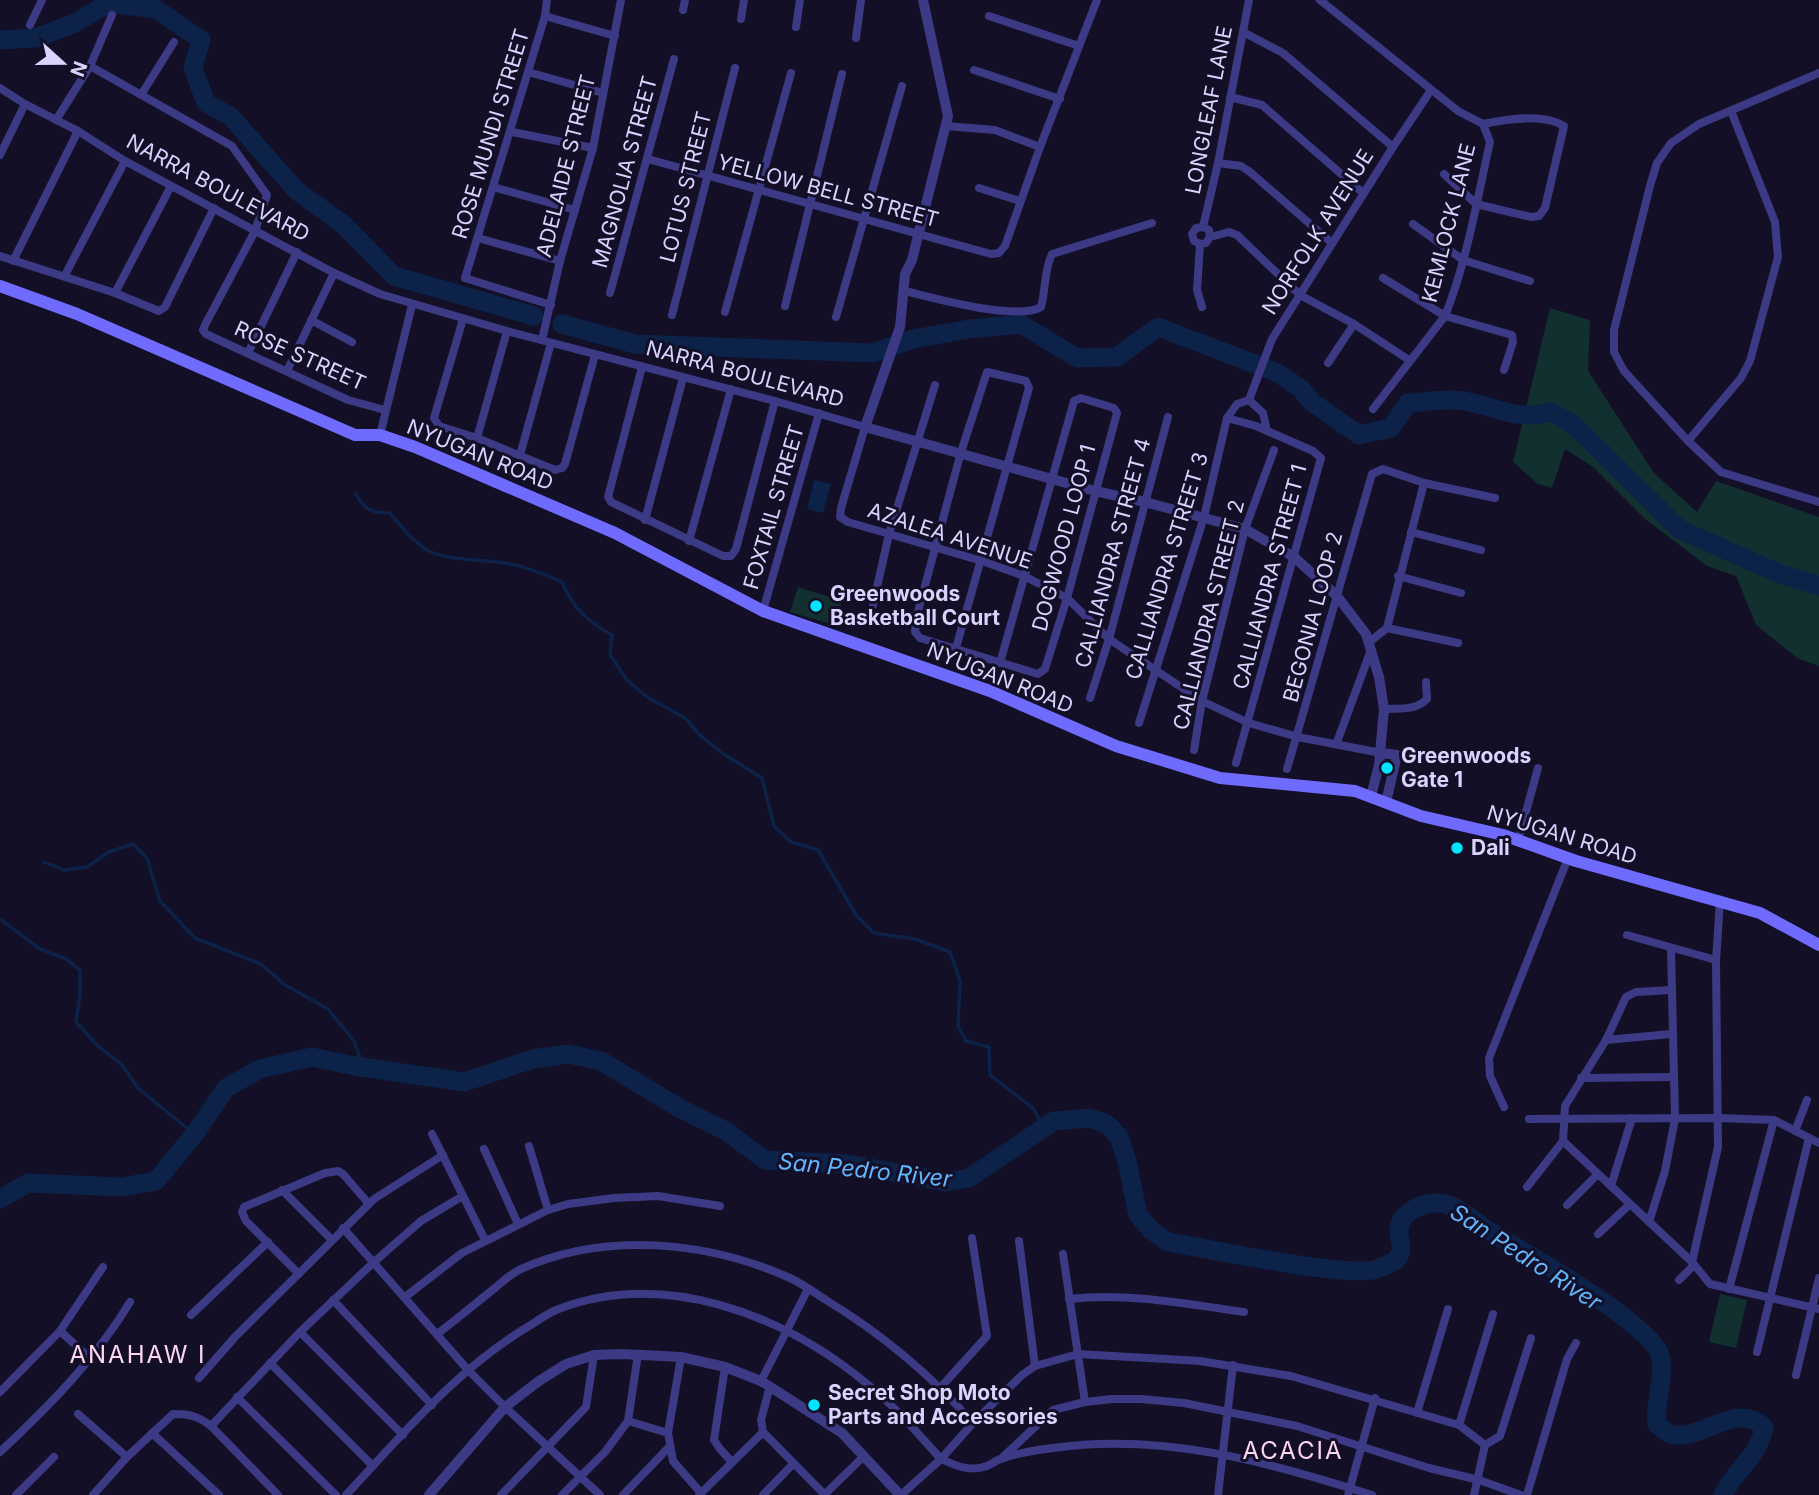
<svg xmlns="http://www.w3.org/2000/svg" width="1819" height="1495" viewBox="0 0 1819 1495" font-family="Inter,sans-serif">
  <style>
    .green { fill: #12302f }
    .water { fill: #0c2248 }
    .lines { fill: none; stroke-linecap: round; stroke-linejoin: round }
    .stream { stroke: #0c2248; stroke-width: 3.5 }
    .river { stroke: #0c2248; stroke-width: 19 }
    .minor { stroke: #3d3a85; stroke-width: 8 }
    .tertiary { stroke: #3d3a85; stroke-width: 10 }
    .secondary { stroke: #6f6bff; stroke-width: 12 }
    .poi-dot { fill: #00e5ff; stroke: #130f26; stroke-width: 2.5 }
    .labels { text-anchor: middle; stroke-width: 6; stroke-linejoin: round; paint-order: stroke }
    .street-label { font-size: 21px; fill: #d9d4ff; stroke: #130f26 }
    .poi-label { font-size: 21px; font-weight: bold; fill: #d9d4ff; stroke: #130f26; text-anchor: start }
    .water-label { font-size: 23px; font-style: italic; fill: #62b6ff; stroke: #130f26 }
    .quarter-label { font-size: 24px; letter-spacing: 2px; fill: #ffd6f0; stroke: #130f26 }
  </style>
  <rect width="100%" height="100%" fill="#130f26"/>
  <g class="green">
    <path d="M1550 308 1590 320 1588 371 1654 473 1697 512 1716 481 1819 517V666L1797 658 1756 625 1736 576 1707 566 1645 519 1593 467 1565 449 1552 488 1538 484 1513 462Z"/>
    <path d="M798 587 842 601 834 625 790 612Z"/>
    <path d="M1720 1294 1747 1300 1736 1348 1709 1342Z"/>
  </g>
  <path class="water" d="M814 480 831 484 823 513 807 509Z"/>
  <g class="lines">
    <g class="stream">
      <path d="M356 494C364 510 372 513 390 513 400 525 414 543 429 551 447 560 485 560 505 563 525 566 544 574 562 582 573 608 588 622 612 635L610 655 627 680 647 697 685 718 700 735 722 753 762 778 774 826 791 842 818 850 856 915 874 933 915 939 950 952 960 981 958 1026 966 1041 989 1047 990 1075 1033 1108 1044 1128"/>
      <path d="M44 862 64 870 87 867 109 852 133 844 147 858 160 901 195 938 261 964 285 985 328 1009 354 1041 364 1068"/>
      <path d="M0 919 40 949 66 959 80 970V995L76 1022 97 1045 122 1065 138 1088 194 1134"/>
    </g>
    <g class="river">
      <path d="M0 40 35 38 73 24 109 3 156 9 201 40 193 68 206 103 230 116 297 191 344 225 394 276 534 316"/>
      <path d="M562 324 635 344 873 353 913 339 969 329 1021 324 1077 358 1117 357 1158 327 1278 373 1301 389 1312 402 1359 435 1391 428 1408 403C1426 402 1447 398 1464 401 1499 407 1513 421 1551 412L1574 425 1679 529 1778 573 1819 586"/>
      <path d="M0 1199 28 1183 121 1187 156 1181 196 1132 226 1088 260 1069 312 1057 355 1066 464 1082 533 1059 568 1054 601 1061 681 1109 726 1131 765 1160 848 1164 945 1182 969 1178 1054 1121 1089 1118 1107 1124 1119 1137 1127 1161 1138 1215 1150 1229 1168 1242C1205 1248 1350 1279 1377 1269 1383 1266 1392 1264 1396 1260 1406 1249 1398 1241 1399 1230 1400 1212 1423 1202 1439 1203 1459 1204 1477 1225 1494 1234 1526 1253 1649 1323 1660 1355 1666 1374 1654 1402 1657 1424 1660 1427 1665 1432 1670 1434 1701 1443 1735 1400 1764 1427 1760 1456 1734 1470 1723 1495"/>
    </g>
    <g class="minor">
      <path d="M547 0 545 16 465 278 551 305"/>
      <path d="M1320 0 1458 111 1483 124"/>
      <path d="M683 10 685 0"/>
      <path d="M545 16 615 36"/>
      <path d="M989 16 1079 46"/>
      <path d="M741 19 744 0"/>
      <path d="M30 25 42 0"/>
      <path d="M796 27 800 0"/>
      <path d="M1243 32 1283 53 1393 147"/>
      <path d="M856 38 861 0"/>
      <path d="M90 66 232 146 267 195 255 231 205 325 203 330 206 334 348 400 385 410"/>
      <path d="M974 70 1060 99"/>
      <path d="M528 72 603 93"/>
      <path d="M1819 73 1699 124 1671 143 1657 163 1650 186 1614 330V352L1624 371 1688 441 1721 472 1819 502"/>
      <path d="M0 88 25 104 78 131 125 161 334 273 380 294 507 331 775 401 865 427 841 508 840 517 848 522 982 561 1024 576 1067 598 1109 639 1202 701 1249 723 1298 737 1381 753"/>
      <path d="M141 95 174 42"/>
      <path d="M1230 97 1262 105 1363 193"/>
      <path d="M56 120 90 66 112 15"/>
      <path d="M946 126 995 130 1040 147"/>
      <path d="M512 132 593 148"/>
      <path d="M0 155 25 104"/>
      <path d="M648 159 991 254 999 253 1005 246 1040 147 1097 0"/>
      <path d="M1218 163 1241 166 1250 172 1332 243"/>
      <path d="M1444 174 1476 204 1531 217 1539 216 1545 208 1564 126C1543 113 1507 119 1483 124"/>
      <path d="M493 187 575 210"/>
      <path d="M979 188 1020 201"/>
      <path d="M1413 224 1463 260 1530 281"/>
      <path d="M1203 227 1218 163 1249 0"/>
      <path d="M1210 237 1209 230 1203 227 1196 228 1192 234 1194 241 1200 244 1206 243 1210 237 1229 232 1237 235 1300 295 1354 324 1409 360"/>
      <path d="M478 238 560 261"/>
      <path d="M1200 244 1197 290 1202 307"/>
      <path d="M0 256 115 293 159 311 165 307 214 208"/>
      <path d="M13 261 78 131"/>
      <path d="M65 275 125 161"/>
      <path d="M1383 278 1445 316 1512 335 1513 342 1504 370"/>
      <path d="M909 292C937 299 1018 321 1041 307 1046 289 1044 270 1052 254L1152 223"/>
      <path d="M115 293 171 186"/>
      <path d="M610 293 674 59"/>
      <path d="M785 306 842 74"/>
      <path d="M725 312 791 73"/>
      <path d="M672 315 735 68"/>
      <path d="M836 317 902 86"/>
      <path d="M463 319 434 418 439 426 477 438 555 470 562 468 565 464 595 355"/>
      <path d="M311 320 352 342"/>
      <path d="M542 340 560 261 593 148 621 0"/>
      <path d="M248 353 297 252"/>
      <path d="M1328 363 1354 324"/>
      <path d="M642 367 608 497 611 502 723 556H731L736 549 775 401"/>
      <path d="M287 371 334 273"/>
      <path d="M1249 400 1272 339 1393 147 1431 90"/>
      <path d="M1373 409 1445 316C1467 261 1477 200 1490 142L1483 124"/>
      <path d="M1227 418 1256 426 1313 451 1321 458 1236 763"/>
      <path d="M380 435 412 305"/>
      <path d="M477 438 507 331"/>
      <path d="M1688 441 1741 378 1750 361 1778 257 1775 222 1731 111"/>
      <path d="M520 455 551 343"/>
      <path d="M645 520 683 378"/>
      <path d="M1411 532 1481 550"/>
      <path d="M689 541 731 389"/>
      <path d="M1398 576 1461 593"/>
      <path d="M873 605 889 534 935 385"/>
      <path d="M763 611 819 413"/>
      <path d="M1387 628 1458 643"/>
      <path d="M1368 643 1387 628 1424 483"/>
      <path d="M956 648 1029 388 1026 381 987 372 961 452 916 619 915 632 920 638 1038 674 1045 669 1067 598 1117 413 1114 408 1081 398 1074 401 1000 663"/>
      <path d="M1090 698 1109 639 1168 417"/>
      <path d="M1384 709C1400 708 1415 711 1427 699L1426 682"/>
      <path d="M1139 723 1204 517 1227 418 1237 404 1249 400 1263 413 1267 431"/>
      <path d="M1337 742 1371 650"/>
      <path d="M1194 750 1202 701 1245 529 1274 450"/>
      <path d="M1287 769 1372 474 1383 469 1424 483 1495 498"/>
      <path d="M1518 841 1538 768"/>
      <path d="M1627 935 1716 960"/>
      <path d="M1672 990 1636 992 1626 997 1606 1040 1565 1106 1563 1141 1692 1262 1710 1284 1819 1309"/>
      <path d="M1606 1040 1671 1034"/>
      <path d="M1581 1078 1673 1077"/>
      <path d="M1504 1107 1490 1076 1489 1058 1568 858"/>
      <path d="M1529 1119 1719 1118 1774 1120 1819 1143"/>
      <path d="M1795 1131 1807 1100"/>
      <path d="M432 1134 485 1240"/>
      <path d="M529 1146 548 1210"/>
      <path d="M484 1149 518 1224"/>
      <path d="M1611 1186 1632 1118"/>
      <path d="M1527 1187 1563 1141"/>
      <path d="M282 1190 332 1240"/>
      <path d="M1567 1205 1598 1174"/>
      <path d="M1649 1222 1665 1171 1675 1119 1671 948"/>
      <path d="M343 1228 468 1370 505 1407 600 1495"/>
      <path d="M1598 1234 1630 1204"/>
      <path d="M1019 1241 1035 1366"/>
      <path d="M1063 1254 1085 1402"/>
      <path d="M1692 1262 1718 1147 1716 960 1720 901"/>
      <path d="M299 1274 246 1221 242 1212 244 1207 325 1173 338 1171 343 1174 369 1204"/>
      <path d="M1679 1280 1694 1265"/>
      <path d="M1729 1289 1774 1120"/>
      <path d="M405 1297 462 1253 548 1210 568 1204 614 1198 658 1196 720 1206"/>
      <path d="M1069 1299C1126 1292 1188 1304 1244 1312"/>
      <path d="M333 1300 432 1405"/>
      <path d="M191 1315 268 1242"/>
      <path d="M60 1331 103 1267"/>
      <path d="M300 1332 403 1435"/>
      <path d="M437 1334C457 1319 476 1303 495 1288 503 1281 512 1273 521 1269 605 1231 707 1241 790 1278 803 1284 815 1293 826 1300 882 1334 930 1374 973 1423"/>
      <path d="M1757 1352 1809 1138"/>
      <path d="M681 1357 668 1433 673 1461 701 1493"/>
      <path d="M270 1363 373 1466"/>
      <path d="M725 1367 714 1440 720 1449 732 1462"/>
      <path d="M1796 1375 1819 1278"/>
      <path d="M199 1378 235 1337 374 1199 443 1155"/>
      <path d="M761 1381 808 1289"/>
      <path d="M770 1386 761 1420 763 1432 825 1495"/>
      <path d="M941 1387 987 1336 972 1238"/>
      <path d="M0 1392 60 1331 91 1359"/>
      <path d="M237 1397 336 1495"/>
      <path d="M1417 1413 1448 1309"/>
      <path d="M78 1414 127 1457"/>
      <path d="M628 1421 668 1433"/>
      <path d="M1459 1425 1493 1314"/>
      <path d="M211 1426 300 1332 374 1262 421 1221 461 1197"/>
      <path d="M152 1433 219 1495"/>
      <path d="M1485 1445 1500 1436 1531 1338"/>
      <path d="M0 1452C49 1406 95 1360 130 1302"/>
      <path d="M1003 1457 1053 1410 1085 1402 1112 1399H1141L1184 1403 1297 1426 1429 1468 1479 1480 1521 1495"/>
      <path d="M16 1495 54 1457"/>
      <path d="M93 1495 127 1457 173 1414C190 1414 198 1416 211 1426L278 1495"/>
      <path d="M346 1495C402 1435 457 1369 529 1326 537 1321 547 1314 556 1310 663 1268 782 1314 866 1383 894 1405 917 1433 941 1459 956 1466 970 1472 987 1466 992 1464 996 1460 1001 1459 1017 1453 1036 1450 1053 1448 1162 1432 1269 1462 1372 1495"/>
      <path d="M501 1495 586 1407 594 1355"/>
      <path d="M562 1495 605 1452 628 1421 638 1354"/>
      <path d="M623 1495 670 1446"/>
      <path d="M699 1495 763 1432"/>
      <path d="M763 1495 793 1464"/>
      <path d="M824 1495 863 1457"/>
      <path d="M901 1495 941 1459 973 1423 1022 1375 1035 1366 1078 1354 1200 1361 1291 1376 1459 1425 1485 1445 1474 1495"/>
      <path d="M1218 1495 1233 1365"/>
      <path d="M1348 1495 1375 1398"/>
      <path d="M1527 1495 1567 1359 1576 1343"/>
    </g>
    <g class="tertiary">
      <path d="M923 0 948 116 912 260 905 274 900 327 865 427 1095 491 1145 502 1245 529 1294 557 1337 596 1366 634 1379 677 1384 709 1379 765 1371 796"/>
      <path d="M1381 753 1397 755 1386 802"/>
      <path d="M429 1495 505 1407 539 1381 566 1364 594 1355 621 1354 681 1357 725 1367 761 1381 842 1433 900 1495"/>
    </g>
    <path class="secondary" d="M0 286 77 314 355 435H380L415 447 615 533 763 611 990 691 1116 746 1220 778 1355 791 1421 816 1503 835 1576 861 1760 913 1819 945"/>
  </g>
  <g class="poi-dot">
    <circle cx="816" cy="606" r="7"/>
    <circle cx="1387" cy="768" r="7"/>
    <circle cx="1457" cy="848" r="7"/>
    <circle cx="814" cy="1405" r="7"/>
  </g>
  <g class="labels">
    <g class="street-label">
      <text transform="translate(1209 110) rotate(-79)" y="7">LONGLEAF LANE</text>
      <text transform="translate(491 134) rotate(-73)" y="7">ROSE MUNDI STREET</text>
      <text transform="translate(566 166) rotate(-76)" y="7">ADELAIDE STREET</text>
      <text transform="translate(625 172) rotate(-75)" y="7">MAGNOLIA STREET</text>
      <text transform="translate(686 187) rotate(-76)" y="7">LOTUS STREET</text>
      <text transform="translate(218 188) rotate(28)" y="7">NARRA BOULEVARD</text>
      <text transform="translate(828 191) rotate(15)" y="7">YELLOW BELL STREET</text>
      <text transform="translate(1449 223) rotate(-76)" y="7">KEMLOCK LANE</text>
      <text transform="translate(1318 232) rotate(-58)" y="7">NORFOLK AVENUE</text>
      <text transform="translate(300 356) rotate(24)" y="7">ROSE STREET</text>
      <text transform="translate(745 374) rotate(15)" y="7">NARRA BOULEVARD</text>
      <text transform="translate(480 455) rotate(22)" y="7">NYUGAN ROAD</text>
      <text transform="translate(774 507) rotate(-74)" y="7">FOXTAIL STREET</text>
      <text transform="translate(950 536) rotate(18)" y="7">AZALEA AVENUE</text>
      <text transform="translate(1064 538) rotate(-75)" y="7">DOGWOOD LOOP 1</text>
      <text transform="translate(1113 553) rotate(-75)" y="7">CALLIANDRA STREET 4</text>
      <text transform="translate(1167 566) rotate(-73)" y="7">CALLIANDRA STREET 3</text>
      <text transform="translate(1270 577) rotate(-75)" y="7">CALLIANDRA STREET 1</text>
      <text transform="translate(1209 615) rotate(-76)" y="7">CALLIANDRA STREET 2</text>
      <text transform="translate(1313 617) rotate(-75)" y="7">BEGONIA LOOP 2</text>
      <text transform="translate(1000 678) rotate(22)" y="7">NYUGAN ROAD</text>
      <text transform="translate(1562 835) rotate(17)" y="7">NYUGAN ROAD</text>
    </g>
    <g class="poi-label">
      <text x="830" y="601">Greenwoods<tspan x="830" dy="24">Basketball Court</tspan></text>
      <text x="1401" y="763">Greenwoods<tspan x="1401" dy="24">Gate 1</tspan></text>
      <text x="1471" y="855">Dali</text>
      <text x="828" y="1400">Secret Shop Moto<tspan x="828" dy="24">Parts and Accessories</tspan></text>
    </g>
    <g class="water-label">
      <text transform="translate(865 1170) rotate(6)" y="8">San Pedro River</text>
      <text transform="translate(1526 1257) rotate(33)" y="8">San Pedro River</text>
    </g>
    <g class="quarter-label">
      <text x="138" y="1363">ANAHAW I</text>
      <text x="1293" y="1459">ACACIA</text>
    </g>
  </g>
  <g transform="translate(63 63) rotate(111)" stroke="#130f26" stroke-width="5" paint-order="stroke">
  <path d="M0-5L12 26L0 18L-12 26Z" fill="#d9d4ff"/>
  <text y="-10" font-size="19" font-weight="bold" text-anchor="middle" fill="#d9d4ff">N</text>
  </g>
</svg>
